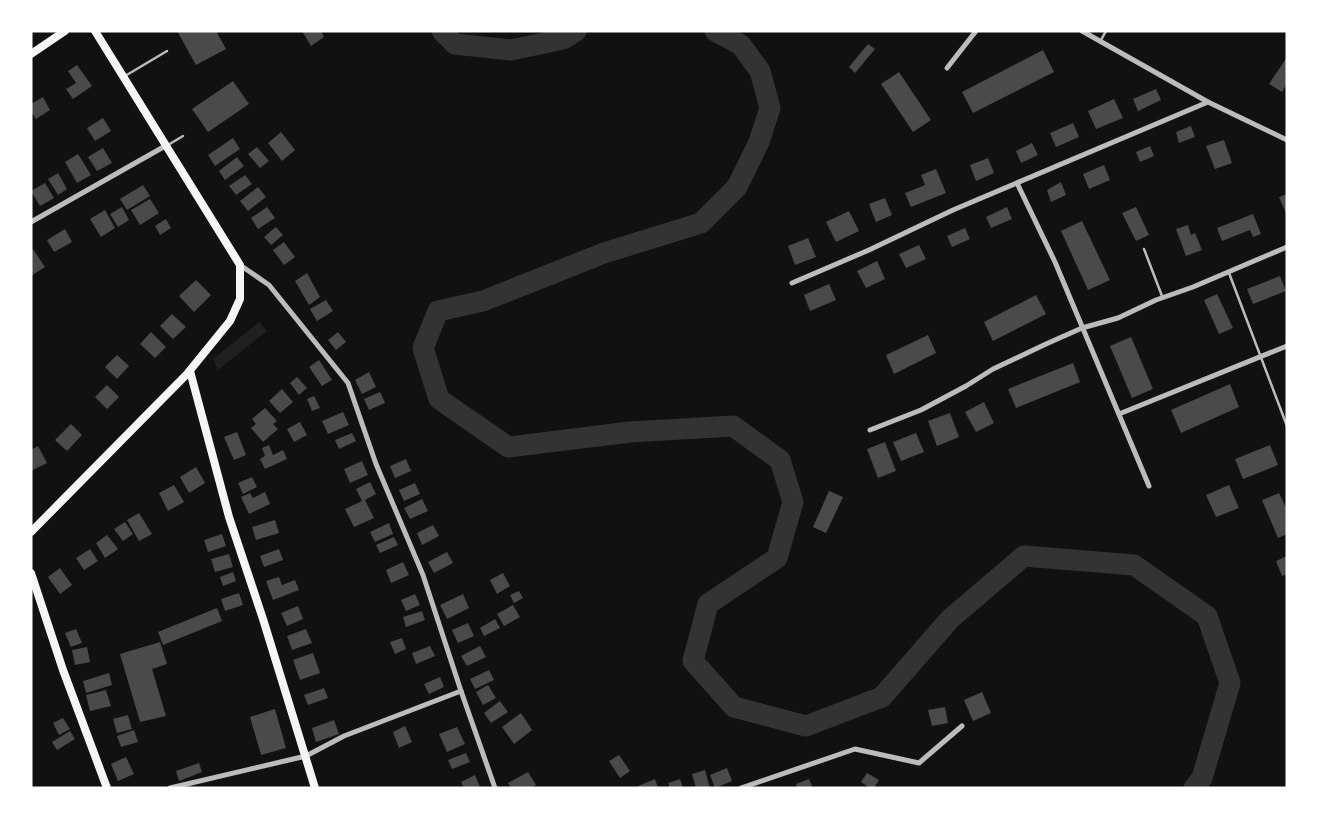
<svg xmlns="http://www.w3.org/2000/svg" width="1318" height="819" viewBox="0 0 1318 819" font-family="Manrope,sans-serif">
  <style>
    .green { fill: #202020 }
    .lines { fill: none; stroke-linecap: round; stroke-linejoin: round }
    .river { stroke: #333; stroke-width: 21 }
    .building { fill: #4a4a4a }
    .service { stroke: #bcbcbc; stroke-width: 2.5 }
    .minor { stroke: #bcbcbc; stroke-width: 5 }
    .secondary { stroke: #f5f5f5; stroke-width: 8 }
  </style>
  <rect width="100%" height="100%" fill="#111"/>
  <path class="green" d="M259 322 267 331 218 370 213 359Z"/>
  <g class="lines">
    <g class="river">
      <path d="M442 31 455 44 511 50 563 39 576 31"/>
      <path d="M715 31 741 45 760 71 770 108 759 142 737 187 701 223 604 253 483 301 438 311 423 348 439 399 508 447 630 432 733 426 780 460 793 502 777 558 708 604 693 661 734 707 806 726 882 697 950 619 1024 556 1134 565 1207 616 1230 683 1202 778 1194 788"/>
    </g>
  </g>
  <g class="building">
    <path d="M177 31H216L226 49 196 65Z"/>
    <path d="M302 31H321L324 37 311 46Z"/>
    <path d="M868 44 875 49 855 73 849 67Z"/>
    <path d="M1043 50 1054 72 973 113 962 92Z"/>
    <path d="M1287 57V84L1282 92 1269 84Z"/>
    <path d="M77 65 92 86 73 99 66 89 76 83 68 71Z"/>
    <path d="M899 72 931 120 913 132 881 84Z"/>
    <path d="M233 81 249 104 208 132 192 109Z"/>
    <path d="M1156 89 1161 100 1138 111 1133 99Z"/>
    <path d="M43 97 50 110 36 119 31 112V104Z"/>
    <path d="M1114 99 1123 118 1096 129 1088 111Z"/>
    <path d="M103 118 111 131 95 141 87 128Z"/>
    <path d="M1073 123 1079 137 1056 147 1050 133Z"/>
    <path d="M1191 126 1195 137 1179 143 1176 132Z"/>
    <path d="M281 132 295 150 282 161 268 143Z"/>
    <path d="M233 138 240 149 215 166 208 155Z"/>
    <path d="M1224 140 1232 163 1215 169 1206 146Z"/>
    <path d="M1032 143 1038 155 1021 163 1016 151Z"/>
    <path d="M1150 146 1154 156 1140 162 1136 152Z"/>
    <path d="M257 147 269 161 260 168 248 154Z"/>
    <path d="M103 148 112 163 97 171 88 157Z"/>
    <path d="M78 154 91 175 77 183 65 162Z"/>
    <path d="M237 157 244 166 225 180 219 171Z"/>
    <path d="M988 158 994 173 976 181 970 165Z"/>
    <path d="M1104 165 1110 180 1089 189 1083 174Z"/>
    <path d="M936 169 946 193 911 207 905 193 925 185 921 175Z"/>
    <path d="M58 173 67 189 58 195 48 179Z"/>
    <path d="M245 175 252 184 236 195 229 186Z"/>
    <path d="M1061 182 1066 195 1051 202 1047 190Z"/>
    <path d="M45 183 54 198 40 206 31 191Z"/>
    <path d="M143 185 150 196 127 210 120 199Z"/>
    <path d="M258 187 266 197 248 211 240 201Z"/>
    <path d="M1287 194V216L1279 197Z"/>
    <path d="M885 198 892 215 876 222 869 204Z"/>
    <path d="M150 199 159 213 140 225 131 210Z"/>
    <path d="M122 207 129 220 118 227 110 214Z"/>
    <path d="M267 207 275 218 258 229 251 218Z"/>
    <path d="M1007 207 1012 219 991 228 986 217Z"/>
    <path d="M1136 207 1149 235 1136 241 1122 213Z"/>
    <path d="M105 210 115 228 101 237 90 219Z"/>
    <path d="M849 211 859 231 836 242 826 222Z"/>
    <path d="M1253 214 1261 234 1253 237 1250 230 1222 241 1217 228Z"/>
    <path d="M166 219 171 228 160 235 155 226Z"/>
    <path d="M1082 221 1110 280 1088 290 1061 231Z"/>
    <path d="M1188 225 1191 235 1195 233 1202 250 1186 256 1176 229Z"/>
    <path d="M276 227 283 235 271 245 264 237Z"/>
    <path d="M965 228 970 239 952 247 947 236Z"/>
    <path d="M65 229 72 242 54 252 47 240Z"/>
    <path d="M808 238 816 257 795 265 788 246Z"/>
    <path d="M284 242 295 257 284 265 273 250Z"/>
    <path d="M919 245 926 259 906 268 899 254Z"/>
    <path d="M33 249 45 267 31 276V251Z"/>
    <path d="M877 261 885 279 866 288 857 271Z"/>
    <path d="M307 273 320 297 309 305 295 281Z"/>
    <path d="M1280 276 1286 291 1253 304 1247 289Z"/>
    <path d="M196 280 211 295 194 312 179 296Z"/>
    <path d="M829 284 836 300 810 311 804 295Z"/>
    <path d="M1217 294 1233 328 1219 334 1204 300Z"/>
    <path d="M1036 295 1046 314 993 341 984 322Z"/>
    <path d="M326 300 333 311 317 321 310 309Z"/>
    <path d="M172 314 186 327 173 339 160 326Z"/>
    <path d="M151 332 166 347 155 358 140 344Z"/>
    <path d="M338 332 346 342 336 350 328 340Z"/>
    <path d="M928 335 936 353 894 374 886 355Z"/>
    <path d="M1131 337 1153 389 1132 398 1110 346Z"/>
    <path d="M117 355 129 366 117 379 105 367Z"/>
    <path d="M319 360 332 380 322 386 309 367Z"/>
    <path d="M1073 363 1080 382 1016 408 1008 389Z"/>
    <path d="M369 372 376 387 362 394 355 380Z"/>
    <path d="M297 377 307 388 299 395 290 383Z"/>
    <path d="M1230 384 1239 407 1181 433 1171 410Z"/>
    <path d="M107 385 119 397 107 409 95 397Z"/>
    <path d="M282 389 293 402 280 413 269 401Z"/>
    <path d="M380 392 385 403 369 410 364 399Z"/>
    <path d="M314 396 320 408 312 411 307 399Z"/>
    <path d="M984 402 994 423 976 432 965 412Z"/>
    <path d="M265 408 277 421 273 424 278 429 263 442 251 428 256 424 252 419Z"/>
    <path d="M343 412 349 425 328 434 322 421Z"/>
    <path d="M950 413 959 437 937 446 928 421Z"/>
    <path d="M300 422 307 435 294 442 287 429Z"/>
    <path d="M71 424 82 435 67 451 55 440Z"/>
    <path d="M237 432 246 455 234 460 224 437Z"/>
    <path d="M352 433 356 441 339 449 335 440Z"/>
    <path d="M916 433 924 452 901 461 893 442Z"/>
    <path d="M885 442 896 471 878 478 867 449Z"/>
    <path d="M269 445 273 455 283 450 287 459 265 469 260 459 265 456 262 448Z"/>
    <path d="M1270 445 1278 465 1243 479 1235 459Z"/>
    <path d="M38 446 47 463 31 471V450Z"/>
    <path d="M406 459 411 471 395 478 390 466Z"/>
    <path d="M362 461 368 475 350 483 344 469Z"/>
    <path d="M196 467 205 483 189 493 180 477Z"/>
    <path d="M252 477 257 487 243 494 238 483Z"/>
    <path d="M370 482 376 494 365 500 374 518 354 527 345 509 362 501 356 489Z"/>
    <path d="M415 483 420 494 404 501 399 490Z"/>
    <path d="M174 485 184 502 168 511 159 493Z"/>
    <path d="M1229 485 1239 508 1216 517 1206 495Z"/>
    <path d="M829 491 843 497 826 533 813 527Z"/>
    <path d="M265 492 270 504 249 514 241 497 250 493 253 498Z"/>
    <path d="M1279 493 1287 510V534L1278 538 1262 500Z"/>
    <path d="M422 499 428 511 410 519 404 508Z"/>
    <path d="M139 513 152 534 139 541 127 520Z"/>
    <path d="M275 520 279 533 256 540 252 527Z"/>
    <path d="M125 522 133 534 123 541 114 529Z"/>
    <path d="M389 523 393 534 375 542 370 532Z"/>
    <path d="M433 525 439 536 422 545 417 533Z"/>
    <path d="M222 534 226 546 208 552 204 540Z"/>
    <path d="M107 535 118 549 105 558 96 543Z"/>
    <path d="M394 537 398 545 380 553 376 545Z"/>
    <path d="M90 549 98 561 84 570 76 558Z"/>
    <path d="M279 549 283 560 264 567 260 556Z"/>
    <path d="M447 552 453 563 434 573 428 562Z"/>
    <path d="M229 554 233 567 215 572 211 559Z"/>
    <path d="M1287 556V574L1282 576 1276 561Z"/>
    <path d="M403 562 409 575 391 583 386 570Z"/>
    <path d="M60 568 72 585 60 594 48 577Z"/>
    <path d="M233 572 236 581 223 586 220 577Z"/>
    <path d="M503 573 510 586 497 594 490 580Z"/>
    <path d="M279 577 282 585 295 580 299 590 273 600 266 581Z"/>
    <path d="M519 591 523 598 514 603 510 595Z"/>
    <path d="M239 593 243 605 225 611 221 599Z"/>
    <path d="M415 594 420 605 406 611 401 600Z"/>
    <path d="M463 594 469 608 447 619 440 605Z"/>
    <path d="M513 605 520 617 504 626 497 614Z"/>
    <path d="M298 606 303 619 287 626 281 613Z"/>
    <path d="M217 608 222 621 163 645 158 632Z"/>
    <path d="M422 611 425 620 406 627 403 617Z"/>
    <path d="M495 619 500 628 484 636 480 628Z"/>
    <path d="M468 623 474 636 458 643 452 630Z"/>
    <path d="M76 629 82 643 71 647 65 633Z"/>
    <path d="M306 629 312 643 292 650 287 636Z"/>
    <path d="M402 638 406 649 395 654 390 642Z"/>
    <path d="M160 642 167 664 152 669 166 716 140 722 120 654Z"/>
    <path d="M430 646 435 656 416 664 412 653Z"/>
    <path d="M480 646 486 657 467 666 461 656Z"/>
    <path d="M87 647 90 662 75 665 72 650Z"/>
    <path d="M313 653 320 673 300 680 293 660Z"/>
    <path d="M489 670 494 680 475 689 470 679Z"/>
    <path d="M109 673 112 685 86 693 83 681Z"/>
    <path d="M440 677 444 687 429 694 424 684Z"/>
    <path d="M488 685 496 698 483 705 476 692Z"/>
    <path d="M324 688 328 698 308 705 304 695Z"/>
    <path d="M106 690 111 706 90 711 86 695Z"/>
    <path d="M982 692 991 713 973 721 964 700Z"/>
    <path d="M500 701 508 712 491 723 484 713Z"/>
    <path d="M945 707 948 723 932 726 928 710Z"/>
    <path d="M275 709 286 748 261 755 250 717Z"/>
    <path d="M521 713 532 730 514 744 502 727Z"/>
    <path d="M128 715 132 729 117 733 113 719Z"/>
    <path d="M63 718 70 729 59 735 53 723Z"/>
    <path d="M334 720 339 734 316 742 312 728Z"/>
    <path d="M405 726 412 742 399 748 393 732Z"/>
    <path d="M457 727 465 744 447 752 439 734Z"/>
    <path d="M134 730 138 742 121 747 117 736Z"/>
    <path d="M70 731 75 739 57 750 52 742Z"/>
    <path d="M466 753 470 762 452 769 448 760Z"/>
    <path d="M619 755 630 771 620 778 609 761Z"/>
    <path d="M126 757 134 774 118 781 111 764Z"/>
    <path d="M199 763 202 772 179 781 176 771Z"/>
    <path d="M727 768 732 781 715 788 710 775Z"/>
    <path d="M705 770 710 788H696L692 774Z"/>
    <path d="M528 772 536 785 531 788H511L508 783Z"/>
    <path d="M867 773 879 780 874 788H870L861 782Z"/>
    <path d="M475 775 480 787 464 788 461 782Z"/>
    <path d="M655 779 658 788H638V786Z"/>
    <path d="M680 779 683 788H670L668 783Z"/>
    <path d="M809 779 813 788H797L796 784Z"/>
  </g>
  <g class="lines">
    <g class="service">
      <path d="M1101 40 1106 31"/>
      <path d="M125 76 167 51"/>
      <path d="M168 145 183 136"/>
      <path d="M1144 249 1162 296"/>
      <path d="M1229 273 1287 426"/>
    </g>
    <g class="minor">
      <path d="M1082 31 1208 102 1287 140"/>
      <path d="M947 68 976 31"/>
      <path d="M1017 183 1055 262 1149 486"/>
      <path d="M31 222 167 145"/>
      <path d="M240 265 269 285 348 383 376 464 423 575 461 691 495 788"/>
      <path d="M792 283 869 250 953 210 1208 102"/>
      <path d="M1119 414 1287 346"/>
      <path d="M870 430 921 410 966 386 993 369 1046 344 1082 328 1118 318 1156 300 1193 287 1287 247"/>
      <path d="M170 788 306 756 344 736 461 691"/>
      <path d="M741 788 855 749 919 763 962 726"/>
    </g>
    <g class="secondary">
      <path d="M31 54 65 31"/>
      <path d="M190 371 229 517 263 619 315 788"/>
      <path d="M31 532 187 374 230 321 240 299V265L95 31"/>
      <path d="M31 573 63 670 107 788"/>
    </g>
  </g>
  <rect width="1318" height="819" fill="none" stroke="#ffffff" stroke-width="65"/>
</svg>
